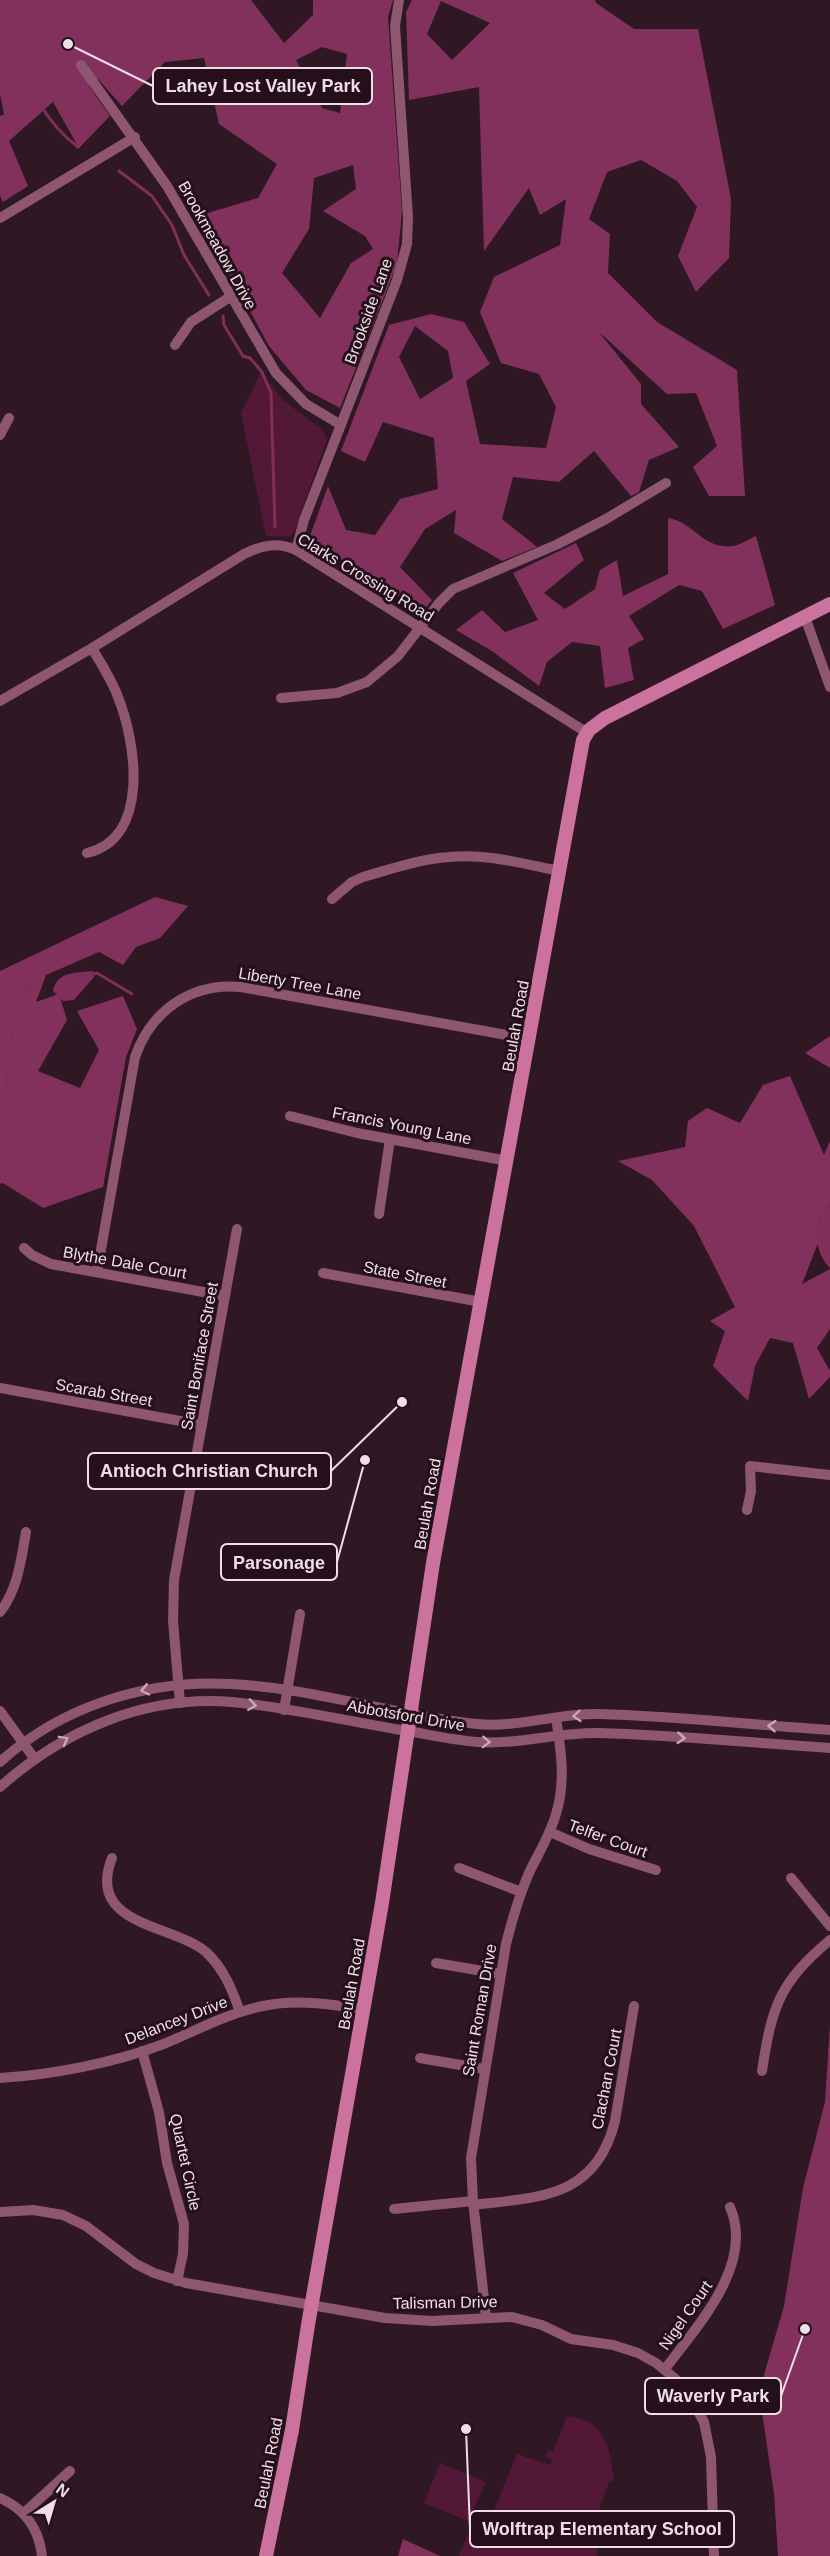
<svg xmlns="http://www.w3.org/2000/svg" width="830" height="2556" viewBox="0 0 830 2556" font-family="Helvetica,sans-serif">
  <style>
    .green { fill: #531738 }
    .forest { fill: #82315d; fill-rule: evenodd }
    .water { fill: #802f5b }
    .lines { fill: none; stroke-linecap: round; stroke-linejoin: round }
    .stream { stroke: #802f5b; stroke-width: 3 }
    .street { stroke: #8e5671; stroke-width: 10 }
    .secondary { stroke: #cc729f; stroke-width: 14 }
    .oneway { stroke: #c8a8b7 }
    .labels { text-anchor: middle; stroke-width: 6; stroke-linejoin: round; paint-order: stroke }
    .street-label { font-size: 16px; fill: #eedee5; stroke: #250f1a }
    .leader { fill: none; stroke: #eedee5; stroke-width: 2 }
    .callout-dot { fill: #eedee5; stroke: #250f1a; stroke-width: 2 }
    .callout { fill: #250f1a; stroke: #eedee5; stroke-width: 2 }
    .callout-label { font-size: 18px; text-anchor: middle; font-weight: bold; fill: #eedee5 }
  </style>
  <rect width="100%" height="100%" fill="#2f1823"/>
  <g class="green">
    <path d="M261 372 284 401 323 430 327 439 295 530 290 537 266 536 241 413Z"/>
    <path d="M567 2416C606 2421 610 2448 614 2480L609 2482 597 2515V2556H459L475 2517 497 2526 499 2521 493 2517V2513L517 2454 550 2465 552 2459 545 2456 548 2450 553 2452Z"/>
    <path d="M440 2463 486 2482 468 2521 424 2503Z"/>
  </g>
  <g class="forest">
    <path d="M0 0H251L284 43 313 15V0H393L388 17 402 211 397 264 340 408 306 390 269 346 198 216 258 198 277 164 219 124 204 58 165 62 122 106 98 79 89 86 110 116 79 148 53 102 9 141 28 186 3 202 0 196V116L4 114 0 94ZM322 47 347 54 340 113 322 108 296 60ZM353 165 356 189 323 211 365 236 373 249 351 263 320 318 282 273 309 229 314 178Z"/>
    <path d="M412 0H595L596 3 634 29H698L731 199 729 258 696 292 678 256 697 207 677 181 641 160 607 172 589 219 610 234 608 273 657 322 737 370 745 496H709L693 467 717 446 696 393 667 394 598 331 641 384V404L679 447 649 460 639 492 631 496 594 451 559 482 513 477 502 519 537 547 502 561 454 533 456 510 425 529 400 567 432 600 423 611C384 590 350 562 310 543V536L328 486 346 530 375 535 400 499 438 489 434 438 383 422 365 462 341 451 389 325 431 314 464 322 490 364 466 381 480 444 546 448 556 407 539 374 501 363 480 312 494 277 560 245 566 199 540 215 529 188 484 251 479 87 409 100 406 12ZM441 1 490 23 452 60 427 34ZM415 326 448 351 453 378 420 399 399 357Z"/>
    <path d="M668 518C694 522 703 550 733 546 740 545 749 539 756 536L775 605 723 629 702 591 679 585 629 616 644 639 628 648 634 680 605 688 600 646 572 642 547 662 539 686 492 651 456 630 482 610 505 632 538 620 513 573 576 543 584 560 544 593 565 609 595 589 600 570 617 560 623 596 668 574Z"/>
    <path d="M155 897 188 906 160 938 136 947 123 965 99 952 46 975 36 1002 59 994 67 1020 38 1071 80 1088 99 1050 77 1011 123 996 137 1029 126 1057 103 1187 43 1208 3 1183 0 1184V971Z"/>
    <path d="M830 1036V1068L805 1053Z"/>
    <path d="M790 1076 824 1155 830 1141V1204L819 1219 818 1243 802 1284 830 1269V1329L817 1348 830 1371V1377L809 1399 793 1343 770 1338 755 1366 748 1401 713 1366 725 1331 710 1321 735 1307 694 1226 652 1180 618 1161 685 1147 688 1121 707 1108 740 1123 763 1085Z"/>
    <path d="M830 2024V2556H778L774 2493 759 2392 784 2306 803 2188 825 2102Z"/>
    <path d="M403 2539 440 2556H398Z"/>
  </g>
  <g class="water">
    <path d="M93 971 94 977 74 1000 63 1001 53 991C57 971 76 973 93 971Z"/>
    <path d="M830 1204V1268C818 1257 814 1236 819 1220 821 1214 827 1209 830 1204Z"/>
  </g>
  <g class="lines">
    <g class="stream">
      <path d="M0 18 3 22V34L13 47 14 64C29 75 31 89 40 104 50 121 62 135 78 147"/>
      <path d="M119 171 152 196 172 225 184 255 209 295"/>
      <path d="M223 316 224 325 243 356 250 358 262 372 271 393 275 527"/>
      <path d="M91 975 97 973 132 994"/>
      <path d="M27 986 26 996 19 1003 8 1053 6 1087 1 1095 9 1104 25 1113V1122C51 1131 41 1155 81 1147L86 1151"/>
      <path d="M0 991 32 983 40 988"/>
    </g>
    <g class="street">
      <path d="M81 65 167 186 276 373 306 404 341 425"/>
      <path d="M0 218 135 137"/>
      <path d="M175 345 191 322 230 297"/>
      <path d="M0 435 9 418"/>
      <path d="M296 550 304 520 397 280 407 244 408 217 395 26 399 0"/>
      <path d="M805 617 830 687"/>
      <path d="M281 698 337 693 367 682 398 656 439 603 453 589 558 544 606 519 666 483"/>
      <path d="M0 701 92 648 244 554C262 545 277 542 296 550L586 732"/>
      <path d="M87 853C151 838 136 742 118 697 112 680 101 664 92 648"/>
      <path d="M332 899 352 882 363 877C391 869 420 859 449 857 486 853 524 864 560 871"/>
      <path d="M290 1116 357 1133 508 1161"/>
      <path d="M379 1214 390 1139"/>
      <path d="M24 1248 32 1255 51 1264 225 1296"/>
      <path d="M97 1272 135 1057C151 1011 191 982 241 987L529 1039"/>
      <path d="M323 1273 481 1302"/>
      <path d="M0 1388 202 1425"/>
      <path d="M747 1510 751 1491 750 1466 830 1475"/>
      <path d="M0 1612C18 1589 21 1560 26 1532"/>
      <path d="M180 1703 173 1621 174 1580 237 1229"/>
      <path d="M284 1710 300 1614"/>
      <path d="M0 1711 34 1758"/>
      <path d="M0 1762C62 1706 148 1679 231 1684 313 1688 394 1715 477 1724 518 1728 558 1713 599 1714 676 1716 753 1725 830 1730"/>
      <path d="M0 1787C64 1730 145 1695 232 1702 288 1707 345 1721 401 1730 427 1734 452 1740 478 1742 519 1745 558 1732 599 1733 676 1735 753 1743 830 1748"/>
      <path d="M550 1832 589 1849 656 1870"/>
      <path d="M112 1858C85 1926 173 1924 206 1952 224 1969 232 1989 240 2012"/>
      <path d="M459 1868 521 1892"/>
      <path d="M791 1878 830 1926"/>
      <path d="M436 1963 500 1974"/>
      <path d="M142 2051 159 2112 167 2163 184 2224 183 2254 177 2281"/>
      <path d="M420 2058 484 2069"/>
      <path d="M762 2071C772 2006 779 1983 830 1940"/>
      <path d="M0 2078C51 2075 113 2063 161 2045 194 2032 227 2013 263 2006 296 1999 329 2004 362 2009"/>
      <path d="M474 2205C540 2197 596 2198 615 2121L634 2006"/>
      <path d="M394 2209 473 2201"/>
      <path d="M0 2212 33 2210 63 2215 86 2226 136 2264 154 2273 186 2283 385 2318 432 2321 512 2317 542 2325 571 2339 613 2345 638 2353 656 2363 678 2381 689 2395 704 2422 711 2457 714 2556"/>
      <path d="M486 2317 473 2201 471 2158 506 1944C512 1920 519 1896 529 1873 538 1854 550 1835 556 1814 566 1782 561 1750 556 1718"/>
      <path d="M665 2369C697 2326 755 2265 730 2207"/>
      <path d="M0 2498C25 2509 39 2529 42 2556"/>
      <path d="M24 2513 70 2471"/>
    </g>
    <path class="secondary" d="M266 2556 292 2430 308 2325 382 1903 433 1563 583 740 589 730 605 718 830 604"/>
  </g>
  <defs><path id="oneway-chevron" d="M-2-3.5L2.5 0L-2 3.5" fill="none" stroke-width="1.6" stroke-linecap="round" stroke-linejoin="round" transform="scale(1.5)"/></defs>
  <g class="oneway">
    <use href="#oneway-chevron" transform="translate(145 1690) rotate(168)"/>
    <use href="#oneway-chevron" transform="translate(252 1705) rotate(8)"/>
    <use href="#oneway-chevron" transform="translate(577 1716) rotate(175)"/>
    <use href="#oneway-chevron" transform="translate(772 1726) rotate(-176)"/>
    <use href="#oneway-chevron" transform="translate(681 1738) rotate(4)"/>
    <use href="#oneway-chevron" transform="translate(64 1740) rotate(-29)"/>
    <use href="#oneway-chevron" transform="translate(486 1742) rotate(2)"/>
  </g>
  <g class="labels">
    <g class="street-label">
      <text transform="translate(218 245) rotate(61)" y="6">Brookmeadow Drive</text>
      <text transform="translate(368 311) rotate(-70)" y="6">Brookside Lane</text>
      <text transform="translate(366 577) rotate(31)" y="6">Clarks Crossing Road</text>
      <text transform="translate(300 983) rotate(10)" y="6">Liberty Tree Lane</text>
      <text transform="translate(515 1026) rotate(-80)" y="6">Beulah Road</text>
      <text transform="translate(402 1125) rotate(11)" y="6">Francis Young Lane</text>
      <text transform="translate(125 1262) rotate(10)" y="6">Blythe Dale Court</text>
      <text transform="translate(405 1274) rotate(11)" y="6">State Street</text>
      <text transform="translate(199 1356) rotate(-80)" y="6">Saint Boniface Street</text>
      <text transform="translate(104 1392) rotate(10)" y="6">Scarab Street</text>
      <text transform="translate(427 1504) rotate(-80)" y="6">Beulah Road</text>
      <text transform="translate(406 1715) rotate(10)" y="6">Abbotsford Drive</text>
      <text transform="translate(608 1838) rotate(20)" y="6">Telfer Court</text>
      <text transform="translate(351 1984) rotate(-80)" y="6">Beulah Road</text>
      <text transform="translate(479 2010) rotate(-80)" y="6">Saint Roman Drive</text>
      <text transform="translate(176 2020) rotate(-21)" y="6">Delancey Drive</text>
      <text transform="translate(606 2079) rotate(-79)" y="6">Clachan Court</text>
      <text transform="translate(186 2162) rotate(78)" y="6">Quartet Circle</text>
      <text transform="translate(445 2302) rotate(-1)" y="6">Talisman Drive</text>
      <text transform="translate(685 2315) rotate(-55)" y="6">Nigel Court</text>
      <text transform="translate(268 2463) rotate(-79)" y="6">Beulah Road</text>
    </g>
  </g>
  <path class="leader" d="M68 44L153 86M402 1402L331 1471M365 1460L337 1562M805 2329L781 2396M466 2429L470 2529"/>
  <g class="callout-dot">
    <circle cx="68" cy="44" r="6"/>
    <circle cx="402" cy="1402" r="6"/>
    <circle cx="365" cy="1460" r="6"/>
    <circle cx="805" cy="2329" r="6"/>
    <circle cx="466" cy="2429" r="6"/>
  </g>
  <g class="callout">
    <rect x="153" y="68" width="219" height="36" rx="6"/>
    <rect x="88" y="1453" width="243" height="36" rx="6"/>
    <rect x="221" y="1544" width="116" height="36" rx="6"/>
    <rect x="645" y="2378" width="136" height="36" rx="6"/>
    <rect x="470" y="2511" width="264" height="36" rx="6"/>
  </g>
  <g class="callout-label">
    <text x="263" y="92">Lahey Lost Valley Park</text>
    <text x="209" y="1477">Antioch Christian Church</text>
    <text x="279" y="1569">Parsonage</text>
    <text x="713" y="2402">Waverly Park</text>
    <text x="602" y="2535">Wolftrap Elementary School</text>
  </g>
  <g transform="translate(54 2502) rotate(37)" stroke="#250f1a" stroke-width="4.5" paint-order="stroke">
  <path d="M0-4.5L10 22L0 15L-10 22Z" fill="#eedee5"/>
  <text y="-9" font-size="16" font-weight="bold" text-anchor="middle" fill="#eedee5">N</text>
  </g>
</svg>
